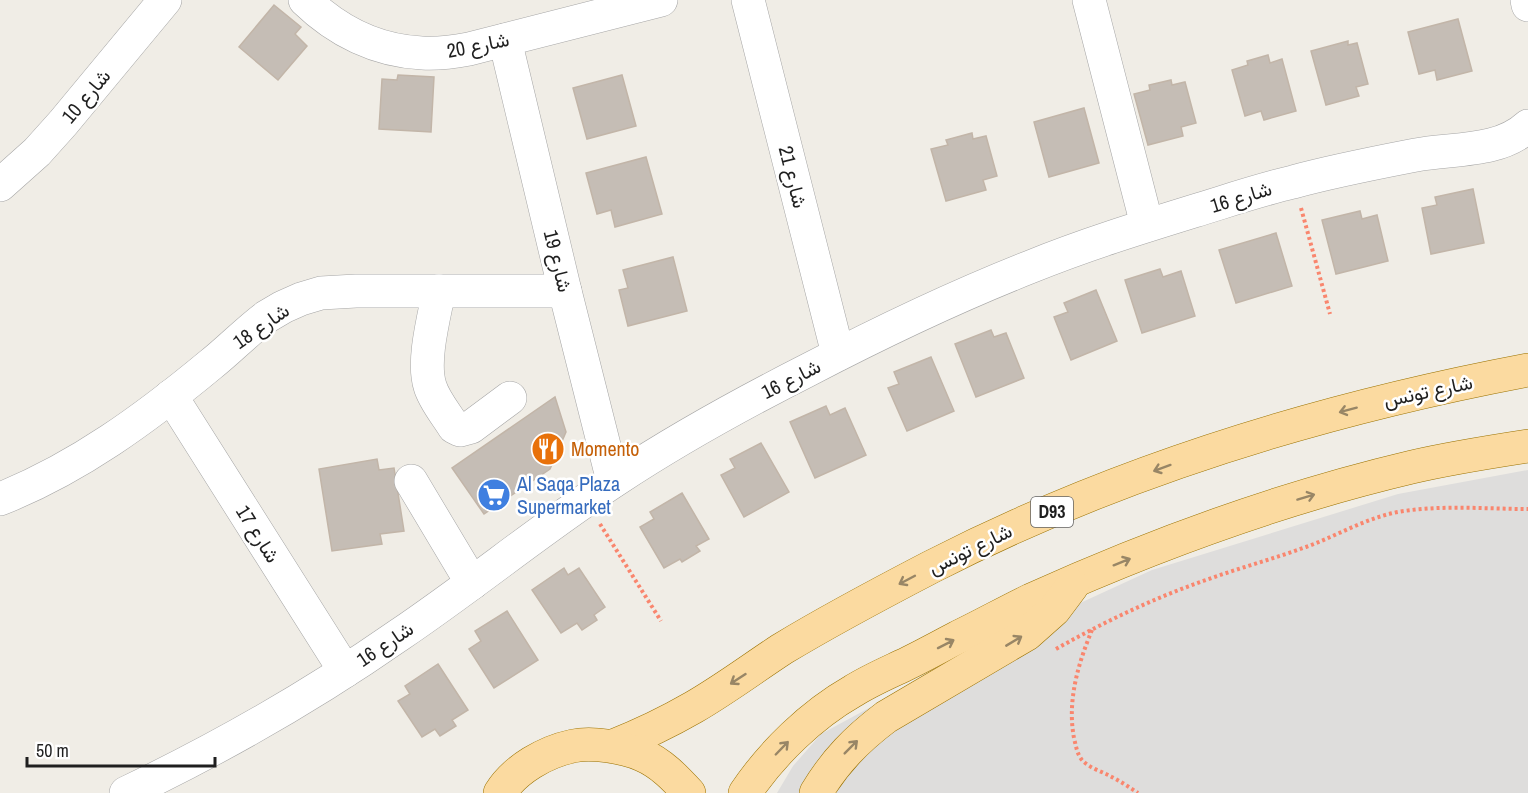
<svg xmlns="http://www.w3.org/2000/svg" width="1528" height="793" viewBox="0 0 1528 793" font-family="'Archivo Narrow',Vazirmatn,sans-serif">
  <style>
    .residential { fill: #dedddc }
    .building { fill: #c5bdb5; stroke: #c2b5a8; stroke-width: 1.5 }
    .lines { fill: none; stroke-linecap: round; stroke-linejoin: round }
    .minor-casing { stroke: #a6a6a6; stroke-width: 34 }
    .major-casing { stroke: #9a7201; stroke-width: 34 }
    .path { stroke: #f9866e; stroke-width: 4; stroke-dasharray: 3 3; stroke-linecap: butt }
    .minor { stroke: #fff; stroke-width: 33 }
    .major { stroke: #fbdaa0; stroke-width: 33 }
    .oneway { stroke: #988666 }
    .labels { text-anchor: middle; stroke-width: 5; stroke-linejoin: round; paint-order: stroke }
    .shield { fill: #fff; stroke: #626262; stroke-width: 1.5 }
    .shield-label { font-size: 18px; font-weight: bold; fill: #1f1f1f }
    .street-label { font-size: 20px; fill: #1f1f1f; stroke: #fff }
    .food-label { font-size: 20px; fill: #c56008; stroke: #fff; text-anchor: start }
    .shop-label { font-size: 20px; fill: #366cbe; stroke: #fff; text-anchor: start }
  </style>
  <rect width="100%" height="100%" fill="#f0ede6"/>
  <path class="residential" d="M1528 470V793H777L793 766 821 734 963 657 1152 570 1398 494Z"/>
  <g class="building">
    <path d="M274 5 301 27 295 34 307 46 278 80 239 47Z"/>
    <path d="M1458 19 1472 71 1437 80 1435 70 1419 74 1408 32Z"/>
    <path d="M1348 41V45L1357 43 1368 84 1356 87 1359 96 1326 105 1311 51Z"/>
    <path d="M1268 55 1270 63 1282 59 1296 111 1264 120 1261 111 1245 116 1232 70 1248 65 1247 61Z"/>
    <path d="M398 75 434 77 431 132 379 129 382 79 397 80Z"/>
    <path d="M622 75 636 126 587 139 573 88Z"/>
    <path d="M1171 80 1172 85 1185 82 1196 123 1181 127 1183 136 1148 145 1134 94 1150 90 1149 85Z"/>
    <path d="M1084 108 1099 163 1049 177 1034 122Z"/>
    <path d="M972 133 973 139 986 136 997 176 983 180 986 190 946 201 931 149 948 145 946 140Z"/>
    <path d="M646 157 662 214 615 227 611 210 597 214 586 173Z"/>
    <path d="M1473 189 1484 243 1431 254 1422 208 1437 205 1435 197Z"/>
    <path d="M1360 211 1362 219 1377 215 1388 261 1336 274 1322 220Z"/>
    <path d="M1276 233 1292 286 1236 303 1219 250Z"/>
    <path d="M673 257 687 311 628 326 619 290 628 288 623 270Z"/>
    <path d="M1160 269 1163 277 1181 271 1195 316 1142 333 1125 280Z"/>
    <path d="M1096 290 1117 341 1071 360 1054 317 1068 312 1064 303Z"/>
    <path d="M991 330 994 337 1006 333 1024 378 976 397 955 344Z"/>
    <path d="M931 357 954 411 907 431 888 388 899 384 894 372Z"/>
    <path d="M555 397 566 432 550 469 484 514 452 468Z"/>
    <path d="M826 406 830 415 845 408 866 455 815 478 790 422Z"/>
    <path d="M761 443 789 492 744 517 721 475 735 468 730 459Z"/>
    <path d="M377 459 379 470 394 468 404 531 380 534 382 544 332 551 319 469Z"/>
    <path d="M682 493 709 539 696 546 700 551 682 562 680 559 664 568 640 527 654 519 650 512Z"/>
    <path d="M564 568 568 575 579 568 605 607 594 615 597 620 582 630 577 623 561 633 532 590Z"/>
    <path d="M507 611 538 660 494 688 469 649 481 641 475 631Z"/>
    <path d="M438 664 468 710 452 720 456 726 440 736 435 729 422 737 398 701 410 694 405 686Z"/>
  </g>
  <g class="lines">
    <g class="minor-casing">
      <g id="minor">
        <path d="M305 0C337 31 377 51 422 53 438 54 453 52 469 49L661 0"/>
        <path d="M748 0 838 354"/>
        <path d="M1089 0 1147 225"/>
        <path d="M1527 0 1528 5"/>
        <path d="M505 40 565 291 613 481"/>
        <path d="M0 185 37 152 63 123 165 0"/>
        <path d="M439 291C434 317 422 361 430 386 434 400 446 414 454 427L460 430 471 427 510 398"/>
        <path d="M171 396 345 671"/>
        <path d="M411 481 472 583"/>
        <path d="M0 499C78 468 146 418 210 365 229 350 246 332 266 317L283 307 301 299 321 293 356 291H565"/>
        <path d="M126 793C220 748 313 695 399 635 473 585 542 528 617 479 679 438 743 403 808 370 881 332 954 297 1030 267 1084 245 1139 228 1194 211 1227 201 1259 190 1293 182 1333 171 1375 163 1416 155 1453 148 1499 153 1528 126"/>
      </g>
    </g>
    <g class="major-casing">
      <g id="major">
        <path d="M613 746C641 735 668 722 694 707 725 689 753 668 782 649 830 620 881 593 931 567 1118 471 1322 409 1528 370"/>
        <path d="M500 793C515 769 545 752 573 746 592 742 624 747 642 755 661 763 675 778 689 793"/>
        <path d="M745 793C772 753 811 715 853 691 869 681 885 674 902 666 921 657 939 647 958 637 983 625 1006 612 1031 600 1153 545 1281 498 1412 467 1450 458 1489 452 1528 446"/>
        <path d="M816 793C835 761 857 739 886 717L1027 634 1054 610 1072 586"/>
      </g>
    </g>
    <g class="path">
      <path d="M1301 208 1330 314"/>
      <path d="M600 524 661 621"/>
      <path d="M1092 630C1078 664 1067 701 1074 738 1076 746 1077 754 1082 760 1089 768 1101 771 1110 776 1120 781 1129 787 1138 793"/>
      <path d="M1056 649C1104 622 1154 598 1206 580 1239 568 1273 559 1306 547 1339 535 1369 516 1404 511 1445 505 1487 509 1528 509"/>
    </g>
    <use href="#minor" class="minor"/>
    <use href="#major" class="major"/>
  </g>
  <defs><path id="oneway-shaft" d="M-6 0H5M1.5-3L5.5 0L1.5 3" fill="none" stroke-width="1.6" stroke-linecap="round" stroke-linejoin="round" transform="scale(1.5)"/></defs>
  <g class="oneway">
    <use href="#oneway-shaft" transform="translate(1348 410) rotate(165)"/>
    <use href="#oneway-shaft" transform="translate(1162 468) rotate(160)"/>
    <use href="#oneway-shaft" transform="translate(1306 497) rotate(-17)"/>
    <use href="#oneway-shaft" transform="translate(1122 562) rotate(-22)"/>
    <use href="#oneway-shaft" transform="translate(907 580) rotate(152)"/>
    <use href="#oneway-shaft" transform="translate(1014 641) rotate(-31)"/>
    <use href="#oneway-shaft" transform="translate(946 644) rotate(-27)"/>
    <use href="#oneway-shaft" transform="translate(738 679) rotate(147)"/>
    <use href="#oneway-shaft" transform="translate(851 747) rotate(-45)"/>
    <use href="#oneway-shaft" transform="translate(782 748) rotate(-46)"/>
  </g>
  <defs>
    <g id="restaurant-disc" transform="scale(1.725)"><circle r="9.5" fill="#e8710a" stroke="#fff"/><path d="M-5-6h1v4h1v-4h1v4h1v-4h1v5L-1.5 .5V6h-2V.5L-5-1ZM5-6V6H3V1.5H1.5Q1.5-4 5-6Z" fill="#fff"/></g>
    <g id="supermarket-disc" transform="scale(1.725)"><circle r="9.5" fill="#3f7fe0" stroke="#fff"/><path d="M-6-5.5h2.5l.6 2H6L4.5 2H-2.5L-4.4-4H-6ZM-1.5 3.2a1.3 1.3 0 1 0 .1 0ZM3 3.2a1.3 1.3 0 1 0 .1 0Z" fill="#fff"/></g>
  </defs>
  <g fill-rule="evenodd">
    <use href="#restaurant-disc" x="548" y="449"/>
    <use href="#supermarket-disc" x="494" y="495"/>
  </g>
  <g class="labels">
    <rect class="shield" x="1031" y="497" width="42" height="30" rx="4.5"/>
    <g class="shield-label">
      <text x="1052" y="518">D93</text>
    </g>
    <g class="street-label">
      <text transform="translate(478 45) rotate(-11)" y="7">شارع 20</text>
      <text transform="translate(86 96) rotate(-50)" y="7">شارع 10</text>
      <text transform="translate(793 177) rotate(76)" y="7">شارع 21</text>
      <text transform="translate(1241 197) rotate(-17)" y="7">شارع 16</text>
      <text transform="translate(558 261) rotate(76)" y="7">شارع 19</text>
      <text transform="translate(261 326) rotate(-35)" y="7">شارع 18</text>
      <text transform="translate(791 379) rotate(-27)" y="7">شارع 16</text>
      <text transform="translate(1428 391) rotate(-12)" y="7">شارع تونس</text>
      <text transform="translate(258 534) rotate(58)" y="7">شارع 17</text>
      <text transform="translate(970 549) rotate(-26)" y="7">شارع تونس</text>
      <text transform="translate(385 644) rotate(-34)" y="7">شارع 16</text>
    </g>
    <g class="food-label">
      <text x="571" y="456">Momento</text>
    </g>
    <g class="shop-label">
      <text x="517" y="491">Al Saqa Plaza<tspan x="517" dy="23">Supermarket</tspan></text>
    </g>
  </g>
  <path d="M27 757v9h188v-9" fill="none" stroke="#1f1f1f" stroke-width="3"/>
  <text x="36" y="757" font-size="18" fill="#1f1f1f" stroke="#ffffff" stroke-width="4.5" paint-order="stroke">50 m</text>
</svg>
